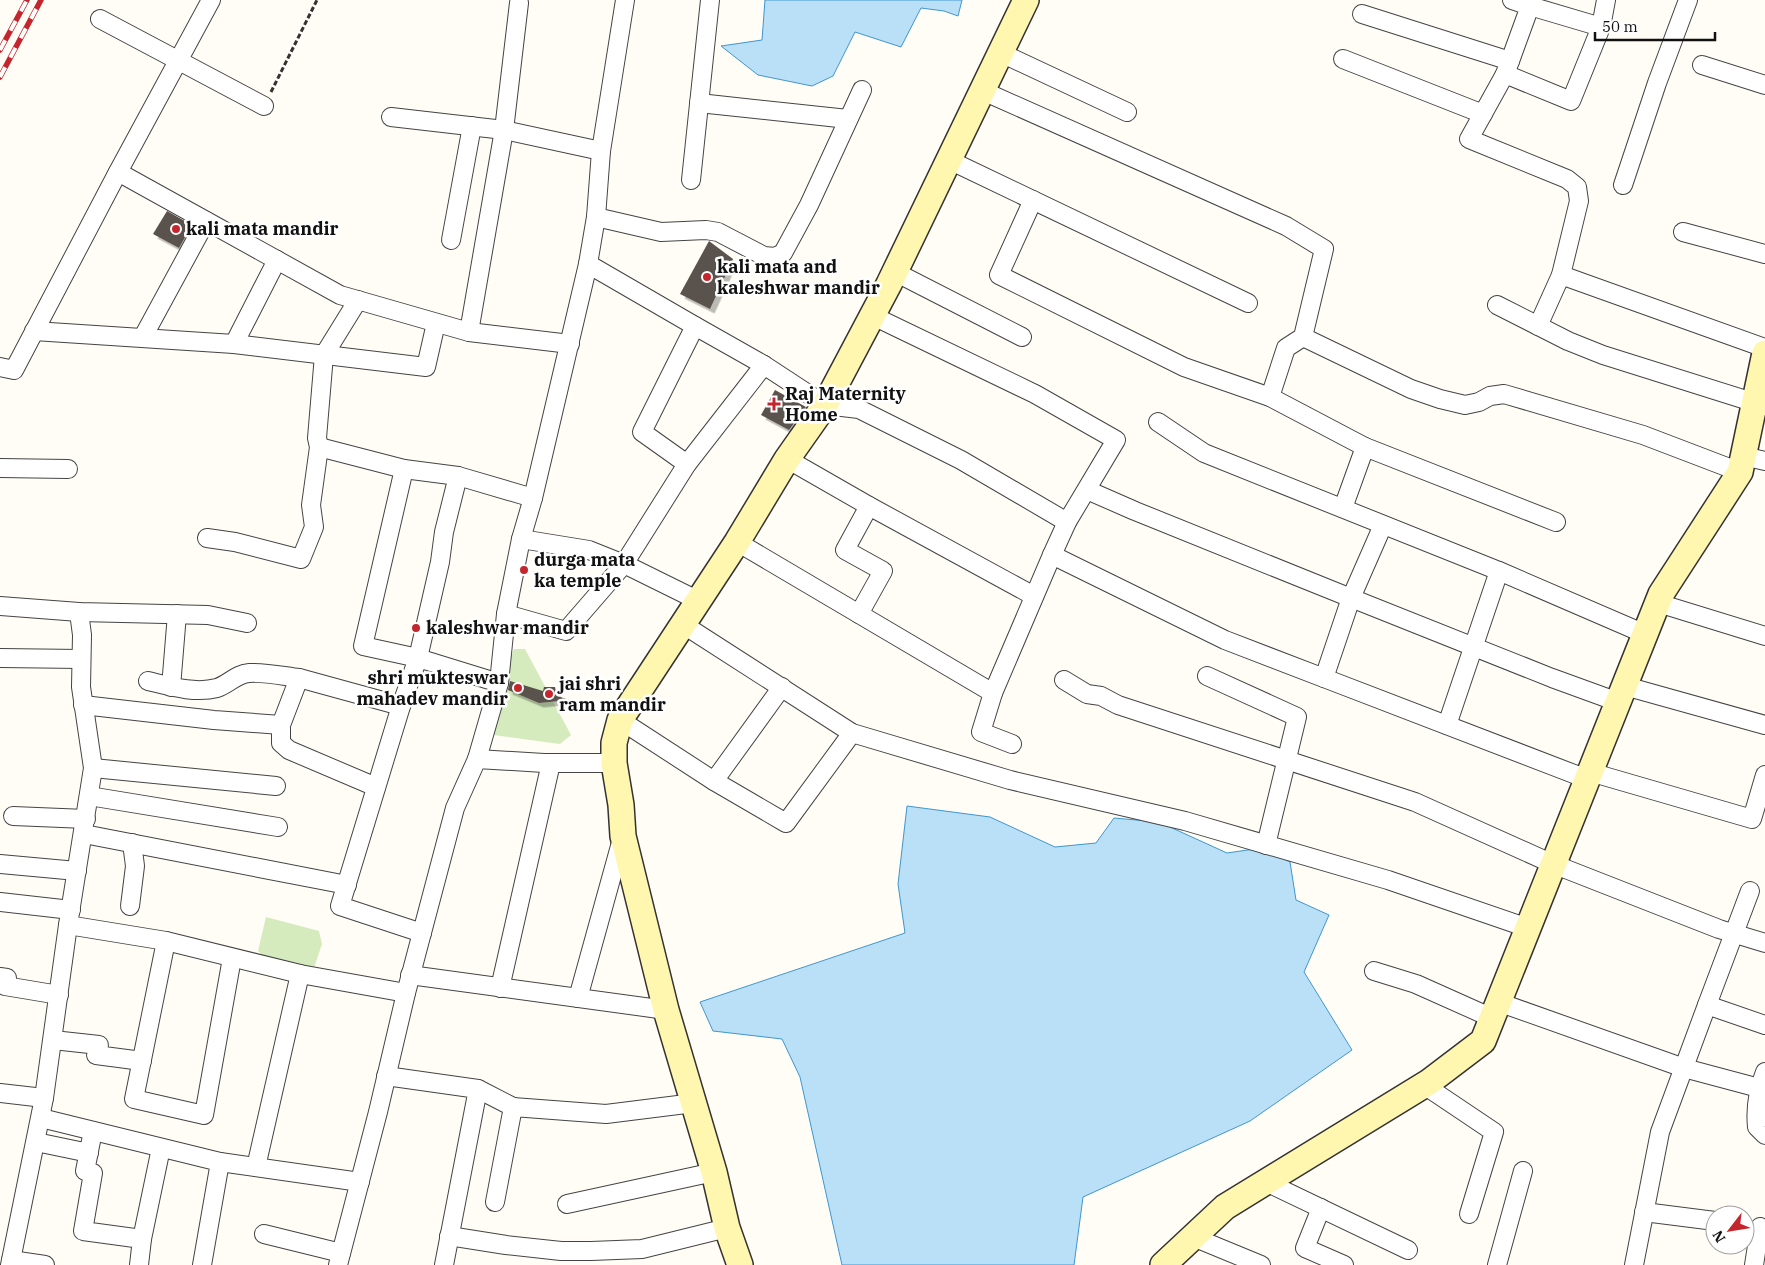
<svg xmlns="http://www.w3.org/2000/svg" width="1765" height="1265" viewBox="0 0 1765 1265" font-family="'IBM Plex Serif',serif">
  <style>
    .park { fill: #d5ebbd }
    .water { fill: #b9e0f7; stroke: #3f96cf }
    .building { fill: #5a524d; filter: url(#shadow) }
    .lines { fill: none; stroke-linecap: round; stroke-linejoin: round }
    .street-casing { stroke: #444; stroke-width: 20 }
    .secondary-casing { stroke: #333; stroke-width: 28 }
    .path { stroke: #333; stroke-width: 3; stroke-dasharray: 5 2.5; stroke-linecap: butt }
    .street { stroke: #fff; stroke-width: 18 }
    .secondary { stroke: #fff6b0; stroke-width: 25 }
    .rail-casing { stroke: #c4262e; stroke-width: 5.5 }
    .rail { stroke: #fff; stroke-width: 4; stroke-dasharray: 11; stroke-linecap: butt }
    .poi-dot { fill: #c4262e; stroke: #fff; stroke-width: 2 }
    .labels { text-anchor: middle; stroke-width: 5; stroke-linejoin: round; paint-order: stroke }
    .poi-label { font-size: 18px; font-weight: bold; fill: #111; stroke: #fff; text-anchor: start }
  </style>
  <defs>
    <filter id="shadow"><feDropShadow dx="4.5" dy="4.5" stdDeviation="0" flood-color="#0004"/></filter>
  </defs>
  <rect width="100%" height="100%" fill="#fffdf5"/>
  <g class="park">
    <path d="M514 649H525L571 735 560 744 479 733 499 688Z"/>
    <path d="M266 917 319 931 322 944 314 968 269 961 258 951Z"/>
  </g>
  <g class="water">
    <path d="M765 0H962L958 16 944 11 921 8 901 47 855 32 833 76 812 86 758 75 721 46 762 40Z"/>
    <path d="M907 806 990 817 1055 847 1096 843 1114 818 1159 822 1227 853 1261 848 1290 862 1296 900 1329 915 1304 972 1352 1050 1250 1121 1083 1197 1074 1265H842L800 1077 782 1039 713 1031 700 1002 905 933 898 884Z"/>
  </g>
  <g class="building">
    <path d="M167 211 192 225 179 248 153 234Z"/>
    <path d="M709 241 733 259 710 309 680 294Z"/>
    <path d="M775 390 806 407 789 430 761 415Z"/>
    <path d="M510 681 543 691 544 687H555L557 696 570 700 539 703 508 690Z"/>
  </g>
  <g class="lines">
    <g class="street-casing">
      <g id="street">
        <path d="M1530 6 1601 27"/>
        <path d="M1362 14 1510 61 1505 74"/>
        <path d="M100 19 264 106"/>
        <path d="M1001 53 1127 112"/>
        <path d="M1343 59 1483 114"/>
        <path d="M1510 61 1530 6 1512 0"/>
        <path d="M1702 65 1765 85"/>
        <path d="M983 91 1286 226 1324 249 1303 337 1286 348 1270 397"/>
        <path d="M699 103 848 119"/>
        <path d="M391 117 504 130 601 151"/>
        <path d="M949 160 1248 303"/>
        <path d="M118 172 340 295 469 332 570 344"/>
        <path d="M691 180 710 0"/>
        <path d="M1623 185 1657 83 1688 0"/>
        <path d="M1033 200 999 275 1184 367 1270 397 1365 447"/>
        <path d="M596 217 661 232 706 230 718 232 764 256 775 257 783 253 809 205 862 90"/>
        <path d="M1683 232 1765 254"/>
        <path d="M451 240 472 126"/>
        <path d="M588 264 695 326 764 365 825 405 859 409 961 460 1067 522"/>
        <path d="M895 272 1022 337"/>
        <path d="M1561 275 1765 348"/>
        <path d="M1497 305 1568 341 1603 355 1765 406"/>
        <path d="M873 316 1035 394 1116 440 1067 522 1052 555"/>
        <path d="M1538 326 1561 275 1579 201 1577 187 1567 179 1469 139 1505 74 1571 101 1601 27 1606 0"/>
        <path d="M34 331 234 344 426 367 436 323"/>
        <path d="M469 332 504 130 519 3"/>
        <path d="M143 337 206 221"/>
        <path d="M1303 337 1411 389 1440 399 1465 405 1479 402 1490 396 1504 394 1643 435 1740 472"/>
        <path d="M234 344 277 260"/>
        <path d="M0 367 14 370 118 172 211 0"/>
        <path d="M1158 422 1204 453 1499 571 1447 725"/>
        <path d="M319 447 404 469 458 476 533 498"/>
        <path d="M1743 456 1765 461"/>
        <path d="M787 459 869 506 1034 596"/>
        <path d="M687 464 642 432 695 326"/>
        <path d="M0 468 68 469"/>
        <path d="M404 469 363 646 418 658 499 683 506 614 521 539 533 498 588 264 596 217 601 151 625 0"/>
        <path d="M1087 490 1135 511 1351 598 1324 678 1587 779"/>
        <path d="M1343 508 1365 447 1556 522"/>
        <path d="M1383 525 1351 598 1552 678 1618 702"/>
        <path d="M207 538 235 542 301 559 314 527 311 505 319 447 317 438 324 355 358 300"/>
        <path d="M521 539 589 550 624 564 699 601"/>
        <path d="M737 542 993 693 981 732 1012 744"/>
        <path d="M1499 571 1645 634"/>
        <path d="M1658 603 1765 636"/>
        <path d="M0 606 79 612 208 615 247 623"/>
        <path d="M79 612 82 635 81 687 93 768 68 925 166 941 300 974 256 1167"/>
        <path d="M506 614 566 631 624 564 687 464 764 365"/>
        <path d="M859 614 883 571 845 550 869 506"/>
        <path d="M684 625 852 733 1010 780 1185 821 1388 880 1528 928"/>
        <path d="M0 658 81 659"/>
        <path d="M1207 676 1297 717 1266 845"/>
        <path d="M299 678 401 706"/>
        <path d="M1064 680 1087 694 1101 696 1118 705 1415 802 1553 864 1719 929 1765 943"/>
        <path d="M148 681C169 686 195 694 217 688 229 684 236 674 249 673 265 672 283 676 299 678L281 725V743L289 750 376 787"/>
        <path d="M1625 686 1765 725"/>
        <path d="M171 687 177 614"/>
        <path d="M993 693 1052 555 1225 640 1324 678"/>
        <path d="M83 705 214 720 281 725"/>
        <path d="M620 720 714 781 786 823 852 733"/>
        <path d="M477 759 499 683"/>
        <path d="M93 768 276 786"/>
        <path d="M1590 772 1752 819 1765 775"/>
        <path d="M714 781 782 687"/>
        <path d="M89 796 278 827"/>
        <path d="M13 816 86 819"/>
        <path d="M84 834 347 885"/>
        <path d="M0 864 77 871"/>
        <path d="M0 902 71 910"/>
        <path d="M130 906 135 866 132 843"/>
        <path d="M422 933 340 906 401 706 418 658 440 562 444 532 458 476"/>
        <path d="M166 941 134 1099 204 1115 232 958"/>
        <path d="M1374 971 1416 984 1492 1018"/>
        <path d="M300 974 406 993"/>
        <path d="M410 975 666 1010"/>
        <path d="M0 977 7 978 5 986 59 995"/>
        <path d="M500 988 551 763"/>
        <path d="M578 998 622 839"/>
        <path d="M1498 1002 1684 1068 1759 1088"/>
        <path d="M1707 1005 1750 891"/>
        <path d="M53 1040 99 1045 96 1055 142 1061"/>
        <path d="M1765 1072C1758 1090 1755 1107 1757 1127L1765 1135"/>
        <path d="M386 1076 478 1089 444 1265"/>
        <path d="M1424 1085 1494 1132 1469 1214"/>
        <path d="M478 1089 513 1107"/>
        <path d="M0 1093 44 1098"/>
        <path d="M41 1118 220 1162 202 1265"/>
        <path d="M93 1131 85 1171 93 1173 83 1231 142 1239 139 1265"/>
        <path d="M36 1142 89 1153"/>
        <path d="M220 1162 360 1182"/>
        <path d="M1266 1182 1408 1250"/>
        <path d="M495 1202 513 1107 606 1114 694 1103"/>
        <path d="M567 1204 714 1172"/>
        <path d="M1321 1208 1305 1248 1344 1265"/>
        <path d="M1644 1212 1715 1221"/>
        <path d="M264 1234 341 1253"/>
        <path d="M449 1236 506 1245 561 1251H591L642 1249 727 1228"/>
        <path d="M1193 1237 1261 1265"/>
        <path d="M142 1239 161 1148"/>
        <path d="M11 1260 45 1265"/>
        <path d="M10 1265 44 1098 68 925"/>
        <path d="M338 1265 378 1112 406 993 455 808 477 759 544 763H614"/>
        <path d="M1497 1265 1523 1171"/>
        <path d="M1634 1265 1660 1132 1707 1005 1765 1025"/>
        <path d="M1754 1265 1760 1227"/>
      </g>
    </g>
    <g class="secondary-casing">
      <g id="secondary">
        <path d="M740 1265 727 1228 714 1172 666 1010 623 836 621 805 614 763V743L620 720 737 542 787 459 825 405 889 284 1026 0"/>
        <path d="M1163 1265 1225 1207 1429 1082 1483 1041 1661 594 1740 472 1765 353"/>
      </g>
    </g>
    <path class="path" d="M271 92 317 0"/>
    <use href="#street" class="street"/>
    <use href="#secondary" class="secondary"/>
    <g class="rail-casing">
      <g id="rail">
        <path d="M0 50 27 0"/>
        <path d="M0 77 41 0"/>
      </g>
    </g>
    <use href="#rail" class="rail"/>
  </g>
  <g class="poi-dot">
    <circle cx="176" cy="229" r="5"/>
    <circle cx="707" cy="277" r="5"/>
    <path d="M771.5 396.5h5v5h5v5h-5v5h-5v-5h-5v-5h5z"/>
    <circle cx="524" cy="570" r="5"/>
    <circle cx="416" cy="628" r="5"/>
    <circle cx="518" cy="688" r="5"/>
    <circle cx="549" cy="694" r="5"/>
  </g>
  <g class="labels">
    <g class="poi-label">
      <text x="186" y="235">kali mata mandir</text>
      <text x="717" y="273">kali mata and<tspan x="717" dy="21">kaleshwar mandir</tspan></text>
      <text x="785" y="400">Raj Maternity<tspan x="785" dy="21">Home</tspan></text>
      <text x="534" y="566">durga mata<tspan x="534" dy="21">ka temple</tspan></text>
      <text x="426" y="634">kaleshwar mandir</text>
      <text x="508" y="684" text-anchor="end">shri mukteswar<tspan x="508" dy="21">mahadev mandir</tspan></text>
      <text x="559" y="690">jai shri<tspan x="559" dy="21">ram mandir</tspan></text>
    </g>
  </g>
  <g transform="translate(1730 1230) rotate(239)"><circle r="24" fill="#ffffff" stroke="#a0a0a0"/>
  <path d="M0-4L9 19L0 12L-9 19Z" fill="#c4262e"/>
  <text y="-8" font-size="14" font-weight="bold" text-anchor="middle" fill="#111111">N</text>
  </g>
  <path d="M1595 32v8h120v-8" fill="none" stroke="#111111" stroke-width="2.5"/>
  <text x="1602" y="32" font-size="15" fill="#111111" stroke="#ffffff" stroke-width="4" paint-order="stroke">50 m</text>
</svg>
